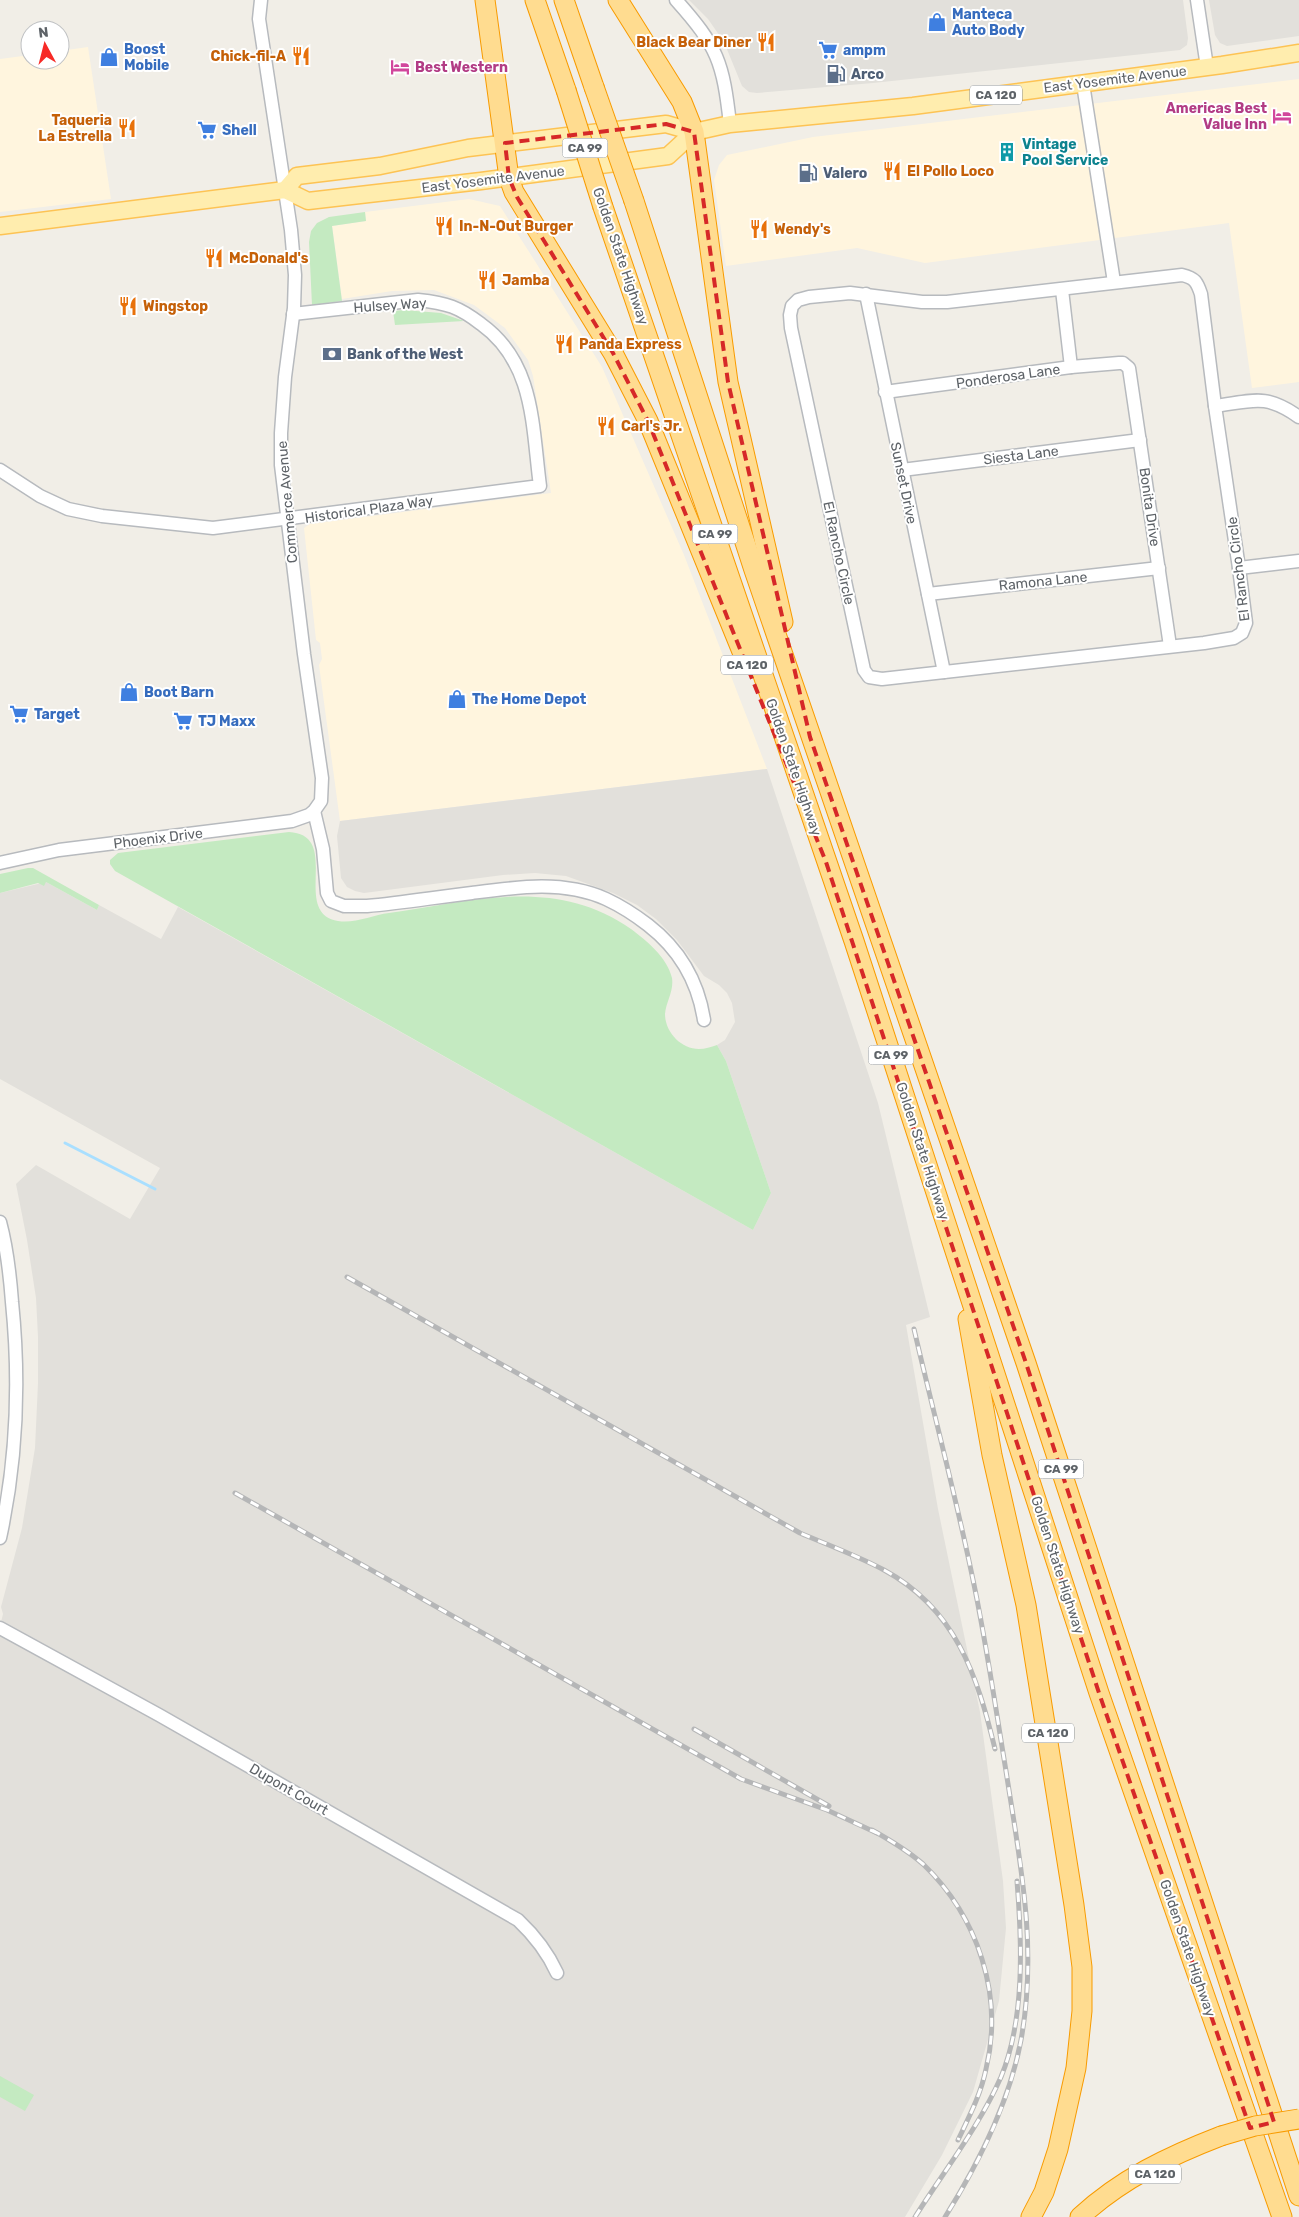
<svg xmlns="http://www.w3.org/2000/svg" width="1299" height="2217" viewBox="0 0 1299 2217" font-family="Rubik,sans-serif">
  <style>
    .commercial { fill: #fff5de }
    .industrial { fill: #e2e0db }
    .green { fill: #c4eac1 }
    .lines { fill: none; stroke-linecap: round; stroke-linejoin: round }
    .stream { stroke: #a9dfff; stroke-width: 3 }
    .minor-casing { stroke: #b7babe; stroke-width: 15 }
    .major-casing { stroke: #fdc354; stroke-width: 19 }
    .highway-casing { stroke: #f89b00; stroke-width: 21 }
    .minor { stroke: #fff; stroke-width: 12 }
    .major { stroke: #ffedae; stroke-width: 16 }
    .highway { stroke: #ffdc90; stroke-width: 19 }
    .rail-casing { stroke: #b5b6b7; stroke-width: 5 }
    .rail { stroke: #fff; stroke-width: 3; stroke-dasharray: 9; stroke-linecap: butt }
    .highway-bridge-casing { stroke: #f89b00; stroke-width: 21; stroke-linecap: butt }
    .highway-bridge { stroke: #ffdc90; stroke-width: 19 }
    .marked { fill: none; stroke: #d62828; stroke-width: 4; stroke-dasharray: 10 6; stroke-linejoin: round }
    .labels { text-anchor: middle; stroke-width: 4; stroke-linejoin: round; paint-order: stroke }
    .shield { fill: #fff; stroke: #8e9295; stroke-width: 1 }
    .shield-label { font-size: 12px; font-weight: bold; fill: #5e6368 }
    .shop-label { font-size: 14px; font-weight: bold; fill: #366cbe; stroke: #fff; text-anchor: start }
    .food-label { font-size: 14px; font-weight: bold; fill: #c56008; stroke: #fff; text-anchor: start }
    .hotel-label { font-size: 14px; font-weight: bold; fill: #b23c85; stroke: #fff; text-anchor: start }
    .service-label { font-size: 14px; font-weight: bold; fill: #4e5e75; stroke: #fff; text-anchor: start }
    .street-label { font-size: 14px; fill: #5e6368; stroke: #fff }
    .culture-label { font-size: 14px; font-weight: bold; fill: #0d838f; stroke: #fff; text-anchor: start }
  </style>
  <rect width="100%" height="100%" fill="#f1eee7"/>
  <g class="commercial">
    <path d="M88 47 111 199 0 212V59L30 55V60H60V51Z"/>
    <path d="M1299 79V382L1252 388 1229 223 925 263 857 248 726 266 714 180 719 165 727 155 813 137Z"/>
    <path d="M469 199 500 206 602 367 684 555 767 769 340 821 319 665 322 659 320 643 316 640 304 528 310 524 551 493 533 376 528 360 505 328 474 305 434 290 392 291 342 299 332 226 366 221 365 212Z"/>
  </g>
  <g class="industrial">
    <path d="M689 0H1183L1188 38 1187 45 1180 50 873 83 757 93 749 92 742 86 724 42 708 19Z"/>
    <path d="M1209 0H1299V36L1227 46 1220 43 1215 35Z"/>
    <path d="M767 769 878 1103 930 1317 906 1325 938 1509 980 1712 1003 1881 1006 1928 999 2001 973 2092 942 2155 905 2217H0V1626L3 1614 1 1607 22 1528 35 1448 38 1383V1337L36 1298 27 1240 16 1184 36 1165 130 1219 160 1168 0 1079V893L46 882 97 910 99 905 161 939 178 907 753 1230 771 1193 726 1061 717 1045 725 1040 735 1022 732 1003 727 993 719 985 704 976 677 940 656 919 637 905 613 893 566 876 535 873 503 875 364 893 355 891 347 887 341 878 337 836 340 821Z"/>
  </g>
  <g class="green">
    <path d="M365 212 366 221 332 226 342 301 312 305 309 242 311 231 317 223 329 217Z"/>
    <path d="M404 310 441 313 464 321 395 325 393 311Z"/>
    <path d="M289 832C343 835 290 913 338 921 354 924 373 915 389 913 474 901 555 876 631 929 647 941 667 957 672 978 674 991 666 1002 665 1014 665 1032 681 1049 699 1049 705 1049 711 1047 717 1045L726 1061 771 1193 753 1230 115 871 110 864V860L118 853Z"/>
    <path d="M28 868H33L99 905 97 910 46 882 44 886 38 883 0 893V874Z"/>
    <path d="M0 2076 34 2095 25 2111 0 2097Z"/>
  </g>
  <g class="lines">
    <path class="stream" d="M65 1143 155 1189"/>
    <g class="minor-casing">
      <g id="minor">
        <path d="M676 0C718 47 723 62 730 124"/>
        <path d="M1197 0 1207 67"/>
        <path d="M1083 84 1114 282"/>
        <path d="M1182 275C1195 278 1197 282 1201 294L1215 406 1239 568 1246 623 1242 633 1234 638 1204 643 882 679 869 677 864 670 791 328 790 315 792 306 798 300 809 297 850 293 922 302H947Z"/>
        <path d="M1062 290 1071 367"/>
        <path d="M866 294 944 672"/>
        <path d="M885 392 1071 367 1119 363H1123L1129 368 1170 646"/>
        <path d="M1215 406C1253 401 1265 393 1299 417"/>
        <path d="M0 470 40 496 68 509 102 516 213 528 540 486C532 426 535 363 481 324 459 307 447 303 418 300L293 314"/>
        <path d="M902 470 1140 440"/>
        <path d="M1239 568 1299 561"/>
        <path d="M928 594 1159 568"/>
        <path d="M314 811 323 849 327 893 331 901 344 906H367C402 903 437 897 472 893 517 887 563 880 606 899 621 906 635 915 648 925 679 949 698 981 704 1020"/>
        <path d="M0 863 59 850 292 821 309 815 314 811 321 801 322 778 304 654 281 465V433L285 377 294 308 295 275 291 230 259 19 261 0"/>
        <path d="M0 1222C7 1248 10 1275 12 1302 20 1381 17 1460 0 1538"/>
        <path d="M0 1628 159 1715 518 1920C535 1936 547 1951 557 1973"/>
      </g>
    </g>
    <g class="major-casing">
      <g id="major">
        <path d="M285 190 297 176 380 166 468 148 666 124 694 132 730 124 913 106 1222 65 1299 53"/>
        <path d="M0 226 285 190 308 201 481 181 668 156 694 132"/>
      </g>
    </g>
    <g class="highway-casing">
      <g id="highway">
        <path d="M485 0 509 178 514 192 613 353 648 421 745 659"/>
        <path d="M535 0 566 90"/>
        <path d="M564 0 594 87"/>
        <path d="M618 0 682 102 694 132 728 382 783 622"/>
        <path d="M634 201 754 570 1026 1363 1299 2196"/>
        <path d="M603 207 854 941 1099 1693 1282 2217"/>
        <path d="M968 1319 992 1455 1026 1605 1074 1905 1082 1967V2011L1076 2068 1058 2149 1044 2192 1031 2217"/>
        <path d="M1080 2217C1121 2179 1169 2156 1221 2136"/>
      </g>
    </g>
    <use href="#minor" class="minor"/>
    <use href="#major" class="major"/>
    <use href="#highway" class="highway"/>
    <g class="rail-casing">
      <g id="rail">
        <path d="M347 1277 800 1533C828 1545 858 1556 884 1570 956 1609 977 1675 995 1749"/>
        <path d="M914 1329C933 1411 955 1493 972 1575 986 1640 995 1705 1006 1771 1020 1862 1038 1947 1021 2040 1009 2104 979 2163 945 2217"/>
        <path d="M235 1493 741 1779 827 1810 877 1833"/>
        <path d="M694 1729 829 1806"/>
        <path d="M872 1830C890 1840 908 1851 923 1864 978 1917 1004 1995 986 2069 981 2094 969 2117 958 2140"/>
        <path d="M915 2217C944 2171 979 2127 1001 2077 1025 2019 1022 1943 1017 1881"/>
      </g>
    </g>
    <use href="#rail" class="rail"/>
    <g class="highway-bridge-casing">
      <g id="highway-bridge">
        <path d="M594 87 634 201"/>
        <path d="M566 90 603 207"/>
        <path d="M1221 2136 1255 2126 1299 2119"/>
      </g>
    </g>
    <use href="#highway-bridge" class="highway-bridge"/>
  </g>
  <path class="marked" d="M666 124 694 132 728 382 810 737 1026 1363 1274 2122 1250 2128 1099 1693 826 862 648 421 613 353 517 197 509 178 505 143Z"/>
  <defs>
    <g id="shop-bare" transform="scale(1.5)"><path d="M-5-2.5h2.3a2.7 3.5 0 0 1 5.4 0H5L5.5 6h-11ZM-1.5-2.5h3a1.5 2.3 0 0 0-3 0Z" fill="#3f7fe0" stroke="#fff" stroke-width="2.5" paint-order="stroke"/></g>
    <g id="restaurant-bare" transform="scale(1.5)"><path d="M-5-6h1v4h1v-4h1v4h1v-4h1v5L-1.5 .5V6h-2V.5L-5-1ZM5-6V6H3V1.5H1.5Q1.5-4 5-6Z" fill="#e8710a" stroke="#fff" stroke-width="2.5" paint-order="stroke"/></g>
    <g id="supermarket-bare" transform="scale(1.5)"><path d="M-6-5.5h2.5l.6 2H6L4.5 2H-2.5L-4.4-4H-6ZM-1.5 3.2a1.3 1.3 0 1 0 .1 0ZM3 3.2a1.3 1.3 0 1 0 .1 0Z" fill="#3f7fe0" stroke="#fff" stroke-width="2.5" paint-order="stroke"/></g>
    <g id="hotel-bare" transform="scale(1.5)"><path d="M-6-4.5h1.5V1H6V5H4.5V3h-9V5H-6ZM-4 0a1.8 1.8 0 1 1 3.6 0ZM.5 0V-2.5h3Q6-2.5 6 0Z" fill="#d1479c" stroke="#fff" stroke-width="2.5" paint-order="stroke"/></g>
    <g id="fuel-bare" transform="scale(1.5)"><path d="M-5.5-6h7V0h2V4h1.3V-2.5L3-4.5l.8-.8L6-3V5H2.5V1h-1V6h-7ZM-4.2-4.7v3.2H.2V-4.7Z" fill="#5c6f8a" stroke="#fff" stroke-width="2.5" paint-order="stroke"/></g>
    <g id="building-bare" transform="scale(1.5)"><path d="M-4-6H4V6H1V3H-1V6H-4ZM-2.5-4.3h1.7v1.8h-1.7ZM.8-4.3h1.7v1.8H.8ZM-2.5-1h1.7V.8h-1.7ZM.8-1h1.7V.8H.8Z" fill="#0f9aa8" stroke="#fff" stroke-width="2.5" paint-order="stroke"/></g>
    <g id="bank-bare" transform="scale(1.5)"><path d="M-6-4H6V4H-6ZM0-2.3a2.3 2.3 0 1 0 0 4.6a2.3 2.3 0 1 0 0-4.6Z" fill="#5c6f8a" stroke="#fff" stroke-width="2.5" paint-order="stroke"/></g>
  </defs>
  <g fill-rule="evenodd">
    <use href="#shop-bare" x="937" y="22"/>
    <use href="#restaurant-bare" x="766" y="42"/>
    <use href="#supermarket-bare" x="828" y="50"/>
    <use href="#restaurant-bare" x="301" y="56"/>
    <use href="#shop-bare" x="109" y="57"/>
    <use href="#hotel-bare" x="400" y="67"/>
    <use href="#fuel-bare" x="836" y="74"/>
    <use href="#hotel-bare" x="1282" y="116"/>
    <use href="#restaurant-bare" x="127" y="128"/>
    <use href="#supermarket-bare" x="207" y="130"/>
    <use href="#building-bare" x="1007" y="152"/>
    <use href="#restaurant-bare" x="892" y="171"/>
    <use href="#fuel-bare" x="808" y="173"/>
    <use href="#restaurant-bare" x="444" y="226"/>
    <use href="#restaurant-bare" x="759" y="229"/>
    <use href="#restaurant-bare" x="214" y="258"/>
    <use href="#restaurant-bare" x="487" y="280"/>
    <use href="#restaurant-bare" x="128" y="306"/>
    <use href="#restaurant-bare" x="564" y="344"/>
    <use href="#bank-bare" x="332" y="354"/>
    <use href="#restaurant-bare" x="606" y="426"/>
    <use href="#shop-bare" x="129" y="692"/>
    <use href="#shop-bare" x="457" y="699"/>
    <use href="#supermarket-bare" x="19" y="714"/>
    <use href="#supermarket-bare" x="183" y="721"/>
  </g>
  <g class="labels">
    <g class="shield">
      <rect x="970" y="85.5" width="52" height="19" rx="4"/>
      <rect x="562.5" y="138.5" width="45" height="19" rx="4"/>
      <rect x="692.5" y="524.5" width="45" height="19" rx="4"/>
      <rect x="721" y="655.5" width="52" height="19" rx="4"/>
      <rect x="868.5" y="1045.5" width="45" height="19" rx="4"/>
      <rect x="1038.5" y="1459.5" width="45" height="19" rx="4"/>
      <rect x="1022" y="1723.5" width="52" height="19" rx="4"/>
      <rect x="1129" y="2164.5" width="52" height="19" rx="4"/>
    </g>
    <g class="shield-label">
      <text x="996" y="99">CA 120</text>
      <text x="585" y="152">CA 99</text>
      <text x="715" y="538">CA 99</text>
      <text x="747" y="669">CA 120</text>
      <text x="891" y="1059">CA 99</text>
      <text x="1061" y="1473">CA 99</text>
      <text x="1048" y="1737">CA 120</text>
      <text x="1155" y="2178">CA 120</text>
    </g>
    <g class="shop-label">
      <text x="952" y="19">Manteca<tspan x="952" dy="16">Auto Body</tspan></text>
      <text x="124" y="54">Boost<tspan x="124" dy="16">Mobile</tspan></text>
      <text x="843" y="55">ampm</text>
      <text x="222" y="135">Shell</text>
      <text x="144" y="697">Boot Barn</text>
      <text x="472" y="704">The Home Depot</text>
      <text x="34" y="719">Target</text>
      <text x="198" y="726">TJ Maxx</text>
    </g>
    <g class="food-label">
      <text x="751" y="47" text-anchor="end">Black Bear Diner</text>
      <text x="286" y="61" text-anchor="end">Chick-fil-A</text>
      <text x="112" y="125" text-anchor="end">Taqueria<tspan x="112" dy="16">La Estrella</tspan></text>
      <text x="907" y="176">El Pollo Loco</text>
      <text x="459" y="231">In-N-Out Burger</text>
      <text x="774" y="234">Wendy's</text>
      <text x="229" y="263">McDonald's</text>
      <text x="502" y="285">Jamba</text>
      <text x="143" y="311">Wingstop</text>
      <text x="579" y="349">Panda Express</text>
      <text x="621" y="431">Carl's Jr.</text>
    </g>
    <g class="hotel-label">
      <text x="415" y="72">Best Western</text>
      <text x="1267" y="113" text-anchor="end">Americas Best<tspan x="1267" dy="16">Value Inn</tspan></text>
    </g>
    <g class="service-label">
      <text x="851" y="79">Arco</text>
      <text x="823" y="178">Valero</text>
      <text x="347" y="359">Bank of the West</text>
    </g>
    <g class="street-label">
      <text transform="translate(1115 79) rotate(-7)" y="5">East Yosemite Avenue</text>
      <text transform="translate(493 179) rotate(-7)" y="5">East Yosemite Avenue</text>
      <text transform="translate(621 256) rotate(71)" y="5">Golden State Highway</text>
      <text transform="translate(390 305) rotate(-4)" y="5">Hulsey Way</text>
      <text transform="translate(1008 376) rotate(-8)" y="5">Ponderosa Lane</text>
      <text transform="translate(1021 455) rotate(-7)" y="5">Siesta Lane</text>
      <text transform="translate(904 483) rotate(78)" y="5">Sunset Drive</text>
      <text transform="translate(287 502) rotate(-95)" y="5">Commerce Avenue</text>
      <text transform="translate(1150 507) rotate(82)" y="5">Bonita Drive</text>
      <text transform="translate(369 509) rotate(-8)" y="5">Historical Plaza Way</text>
      <text transform="translate(839 553) rotate(78)" y="5">El Rancho Circle</text>
      <text transform="translate(1238 569) rotate(-97)" y="5">El Rancho Circle</text>
      <text transform="translate(1043 581) rotate(-6)" y="5">Ramona Lane</text>
      <text transform="translate(794 767) rotate(71)" y="5">Golden State Highway</text>
      <text transform="translate(158 838) rotate(-7)" y="5">Phoenix Drive</text>
      <text transform="translate(923 1151) rotate(72)" y="5">Golden State Highway</text>
      <text transform="translate(1058 1565) rotate(72)" y="5">Golden State Highway</text>
      <text transform="translate(289 1789) rotate(30)" y="5">Dupont Court</text>
      <text transform="translate(1188 1948) rotate(71)" y="5">Golden State Highway</text>
    </g>
    <g class="culture-label">
      <text x="1022" y="149">Vintage<tspan x="1022" dy="16">Pool Service</tspan></text>
    </g>
  </g>
  <g transform="translate(45 45) rotate(353)"><circle r="24" fill="#ffffff" stroke="#bfc1c3"/>
  <path d="M0-4L9 19L0 12L-9 19Z" fill="#f72a26"/>
  <text y="-8" font-size="14" font-weight="bold" text-anchor="middle" fill="#5e6368">N</text>
  </g>
</svg>
